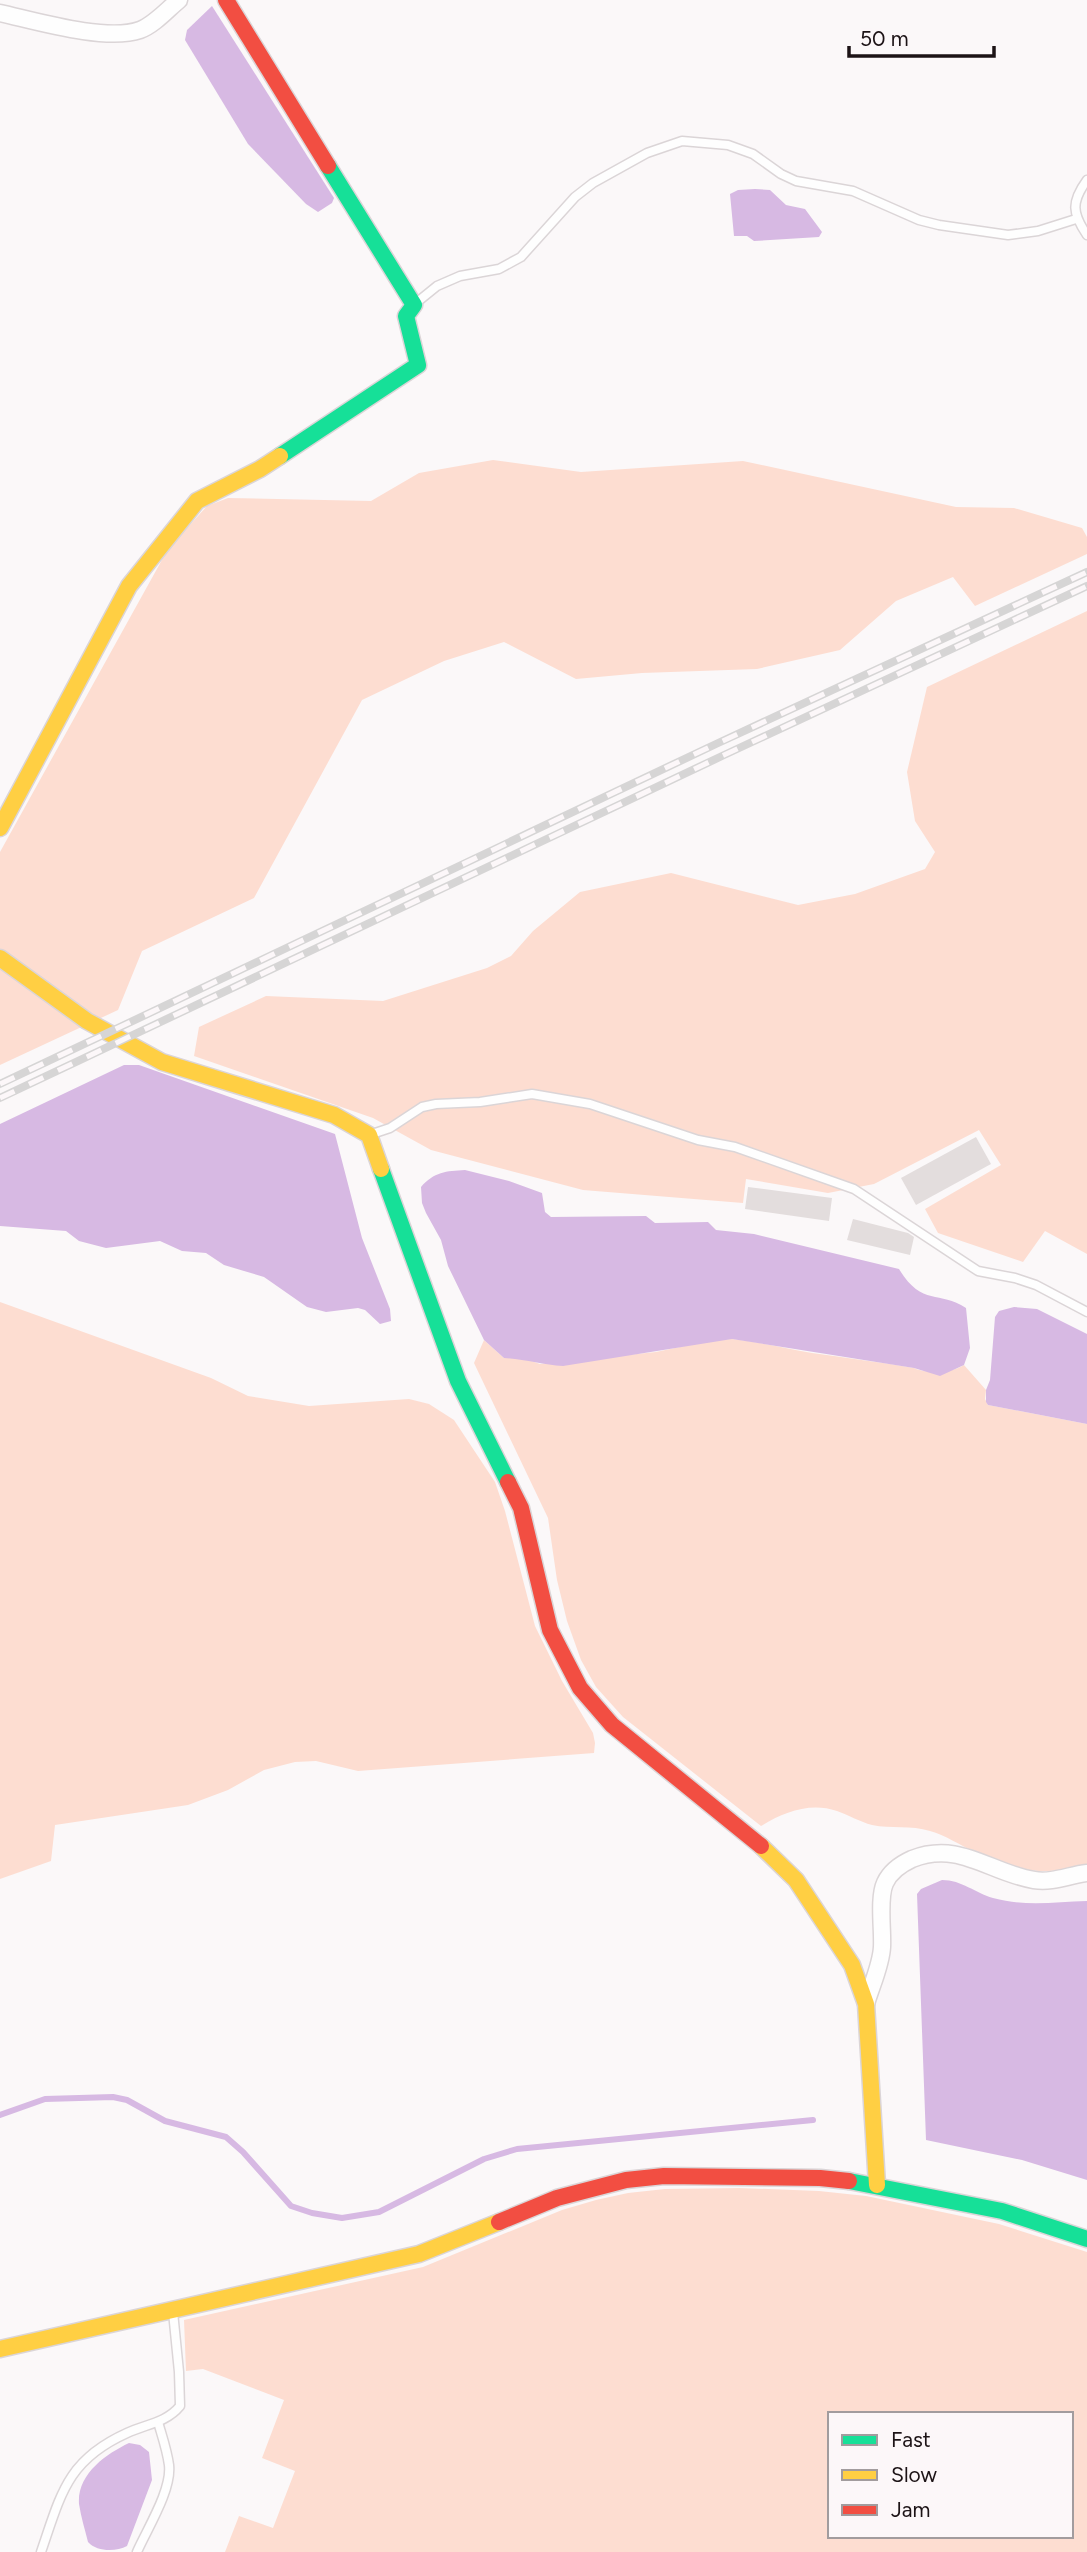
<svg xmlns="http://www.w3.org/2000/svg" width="1087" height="2552" viewBox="0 0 1087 2552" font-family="Figtree,sans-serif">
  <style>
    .green { fill: #fdddd1; fill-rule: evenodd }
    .water { fill: #d7b9e3 }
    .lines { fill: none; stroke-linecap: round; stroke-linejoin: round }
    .stream { stroke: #d7b9e3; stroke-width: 6 }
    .building { fill: #e3dddd }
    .lane-casing { stroke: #dbd5d7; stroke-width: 11 }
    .street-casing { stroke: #dbd5d7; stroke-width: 19 }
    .fast-casing { stroke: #dbd5d7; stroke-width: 19 }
    .slow-casing { stroke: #dbd5d7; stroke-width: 19 }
    .jam-casing { stroke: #dbd5d7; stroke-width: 19 }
    .lane { stroke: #fefefe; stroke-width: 8 }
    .street { stroke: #fefefe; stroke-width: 16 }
    .fast { stroke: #16e098; stroke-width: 16 }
    .slow { stroke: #ffcf43; stroke-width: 16 }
    .jam { stroke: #f24e42; stroke-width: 16 }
    .rail-casing { stroke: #d6d5d5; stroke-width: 8 }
    .rail { stroke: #fcf7f9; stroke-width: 5; stroke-dasharray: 16; stroke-linecap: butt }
  </style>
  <rect width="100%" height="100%" fill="#fbf8f9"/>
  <g class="green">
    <path d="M493 460 581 472 743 461 956 507 1014 508 1082 528 1087 537V554L975 606 953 577 896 601 840 650 757 669 642 673 576 679 504 642 444 661 362 700 254 898 142 951 118 1010 0 1065V852L168 549 207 506 228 498 371 501 419 473Z"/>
    <path d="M1087 611V1254L1045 1231 1023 1262 938 1233 925 1209 1001 1165 979 1130 874 1184 828 1193 746 1179 743 1203 583 1190 431 1150 373 1118 194 1056 199 1027 266 996 383 1001 487 968 511 956 533 931 580 892 671 873 798 905 855 894 925 869 935 852 915 821 907 772 927 687Z"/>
    <path d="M0 1302 211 1378 248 1396 309 1406 409 1399 429 1404 454 1420 495 1482 505 1511 535 1626 562 1681 593 1733 595 1743 594 1753 358 1771 316 1761 295 1762 264 1770 228 1790 188 1805 55 1825 51 1861 0 1879Z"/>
    <path d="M732 1339C759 1342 785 1348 812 1353 846 1358 880 1362 914 1368 926 1374 952 1373 964 1365L986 1390 985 1399 988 1405 1087 1424V1867C1042 1875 1015 1872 974 1852 960 1845 945 1835 930 1831 911 1825 891 1829 872 1825 860 1822 849 1815 837 1811 810 1802 784 1812 761 1826L623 1717 596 1687 581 1660 567 1621 557 1580 548 1518 474 1363 484 1340 504 1358H523L540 1364 656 1352 713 1340Z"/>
    <path d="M739 2188 819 2191 866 2196 999 2224 1087 2252V2552H225L239 2516 273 2528 295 2471 262 2458 284 2400 203 2369 186 2371 184 2320 423 2267 562 2210 596 2200 628 2193 665 2189ZM830 2414H1071V2536H830Z"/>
  </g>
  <g class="water">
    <path d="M212 6 334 198 332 203 318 212 306 204 248 144 185 40 187 30Z"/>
    <path d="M755 189 770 190 786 205 805 209 822 232 819 237 754 241 747 236H734L730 194 738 190Z"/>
    <path d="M124 1065H139L335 1134 362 1238 390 1309 391 1321 380 1324 365 1310 358 1308 326 1312 307 1307 264 1277 224 1265 206 1253 182 1251 160 1241 106 1248 79 1241 66 1231 0 1226V1124Z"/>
    <path d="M465 1170 509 1181 542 1193 545 1212 551 1217 646 1216 655 1223 708 1222 716 1230 754 1234 899 1269C922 1307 939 1290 966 1308L970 1348 964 1365 940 1376 914 1368 732 1339 563 1366C543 1365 524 1359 504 1358L484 1340 448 1266 441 1240 426 1213 422 1203 421 1187C434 1172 446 1171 465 1170Z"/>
    <path d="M1014 1307 1037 1309 1087 1334V1424L988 1405 986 1402V1390L990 1380 995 1317 999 1311Z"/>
    <path d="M942 1880C962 1880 975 1893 993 1898 1026 1907 1054 1902 1087 1901V2180L1022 2160 926 2140 917 1894 921 1889Z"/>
    <path d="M129 2443 140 2445 149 2452 152 2480 127 2546C116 2552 97 2552 88 2542 85 2530 81 2517 79 2504 77 2474 106 2454 129 2443Z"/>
  </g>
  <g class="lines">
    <path class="stream" d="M0 2115 45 2099 113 2097 127 2100 165 2121 226 2137 243 2152 291 2206 312 2213 342 2218 379 2212 484 2159 517 2149 813 2120"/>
  </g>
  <g class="building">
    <path d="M976 1137 991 1164 916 1205 901 1178Z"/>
    <path d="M748 1187 832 1198 829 1221 745 1209Z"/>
    <path d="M853 1219 908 1233 914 1237 910 1255 847 1240Z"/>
  </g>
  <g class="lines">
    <g class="lane-casing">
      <g id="lane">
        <path d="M1087 180C1071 202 1072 213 1087 235"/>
        <path d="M416 303 437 286 460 276 499 269 521 257 575 197 593 183 647 153 682 141 728 145 753 154 781 174 796 181 853 191 919 220 939 225 1008 235 1038 231 1076 219"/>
        <path d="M369 1135 390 1128 422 1107 436 1104 480 1102 532 1094 590 1104 698 1140 735 1147 854 1189 978 1271 1015 1278 1036 1285 1087 1312"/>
        <path d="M41 2552C61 2494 67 2460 127 2433 146 2424 166 2423 180 2406L179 2372 173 2312"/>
        <path d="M137 2552C147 2529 172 2490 169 2465 167 2450 162 2436 158 2422"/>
      </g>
    </g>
    <g class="street-casing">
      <g id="street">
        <path d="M0 13C36 21 106 42 140 30 154 25 168 9 179 0"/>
        <path d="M866 2004C871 1986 881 1966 882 1947 883 1930 878 1898 885 1883 890 1872 901 1864 912 1859 959 1840 990 1873 1034 1880 1053 1883 1069 1875 1087 1873"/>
      </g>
    </g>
    <g class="fast-casing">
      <g id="fast">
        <path d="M280 456 418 365 406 316 414 305 328 166"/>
        <path d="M381 1169 458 1381 508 1482"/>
        <path d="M849 2181 1002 2211 1087 2239"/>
      </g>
    </g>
    <g class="slow-casing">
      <g id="slow">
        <path d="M0 828 129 586 197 501 260 469 280 456"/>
        <path d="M0 958 87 1021 162 1062 334 1115 369 1135 381 1169"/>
        <path d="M761 1846 796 1880 852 1965 866 2004 877 2185"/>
        <path d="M0 2349 419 2254 499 2222"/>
      </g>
    </g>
    <g class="jam-casing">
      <g id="jam">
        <path d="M226 0 328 166"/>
        <path d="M508 1482 521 1508 550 1630 580 1688 612 1725 761 1846"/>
        <path d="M499 2222 557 2198 626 2180 664 2176 820 2178 849 2181"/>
      </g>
    </g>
    <use href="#lane" class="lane"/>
    <use href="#street" class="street"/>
    <use href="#fast" class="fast"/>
    <use href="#slow" class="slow"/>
    <use href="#jam" class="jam"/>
    <g class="rail-casing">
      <g id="rail">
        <path d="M0 1084 716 744 1087 572"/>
        <path d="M0 1098 722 756 1087 586"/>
      </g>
    </g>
    <use href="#rail" class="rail"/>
  </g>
  <rect x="828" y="2412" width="245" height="126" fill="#fcf7f9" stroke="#a29c9e" stroke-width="2"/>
  <rect x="842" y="2435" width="35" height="10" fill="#16e098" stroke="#a29c9e" stroke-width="2"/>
  <text x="891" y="2447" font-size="21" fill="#1c1316">Fast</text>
  <rect x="842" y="2470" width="35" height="10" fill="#ffcf43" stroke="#a29c9e" stroke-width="2"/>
  <text x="891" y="2482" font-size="21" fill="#1c1316">Slow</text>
  <rect x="842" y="2505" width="35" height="10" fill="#f24e42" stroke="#a29c9e" stroke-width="2"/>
  <text x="891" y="2517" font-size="21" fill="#1c1316">Jam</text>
  <path d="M849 46v10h145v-10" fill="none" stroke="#1c1316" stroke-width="3.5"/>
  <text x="860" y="46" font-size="21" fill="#1c1316" stroke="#fcf7f9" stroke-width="5" paint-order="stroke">50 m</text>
</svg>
